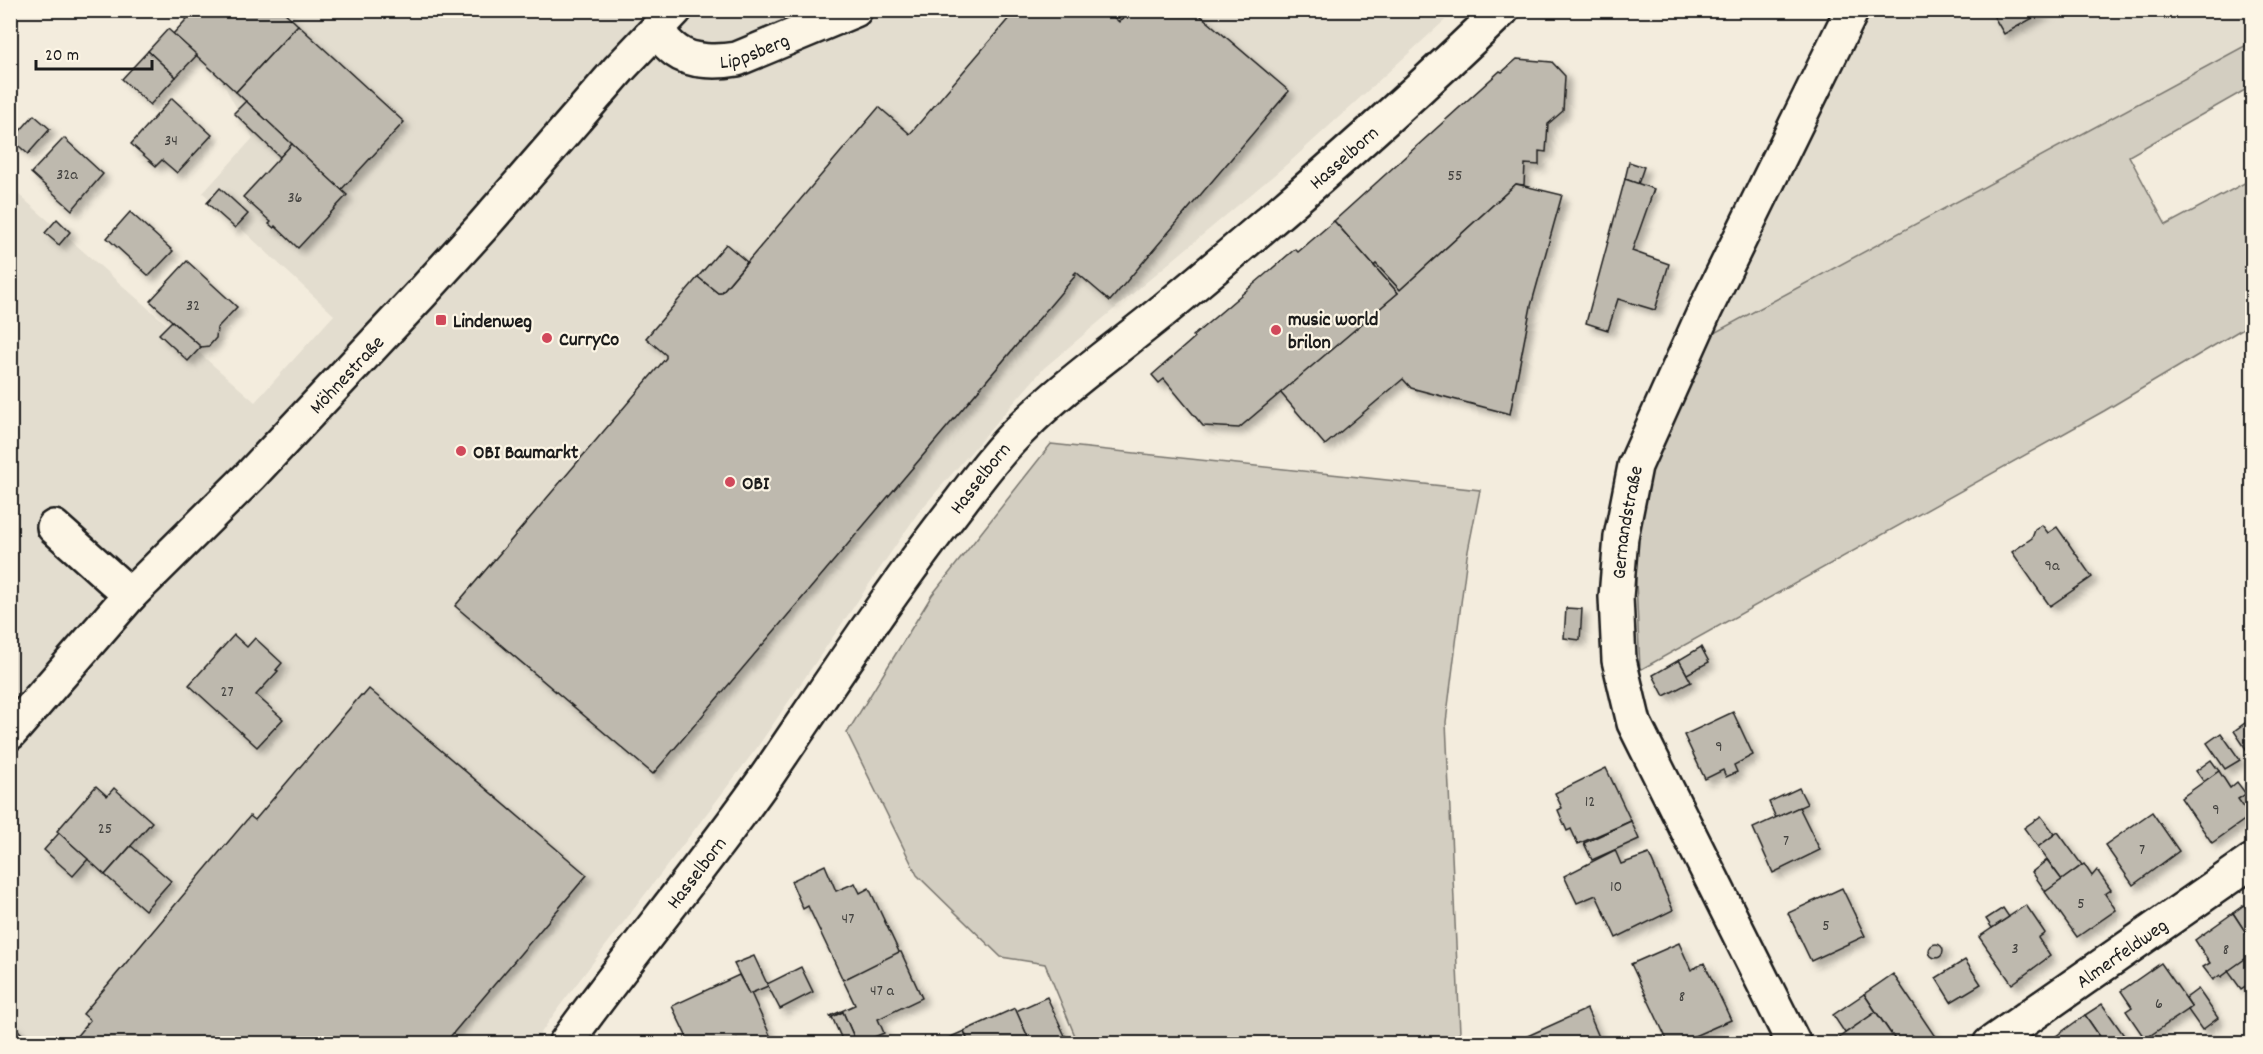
<svg xmlns="http://www.w3.org/2000/svg" width="2263" height="1054" viewBox="0 0 2263 1054" font-family="Dekko,sans-serif">
  <style>
    .built { fill: #e3ddcf }
    .green { fill: #d3cec1; stroke: #78756e; stroke-width: 1.5 }
    .building { fill: #beb9ae; stroke: #1c1c1c; stroke-width: 1.5; filter: url(#shadow) }
    .lines { fill: none; stroke-linecap: round; stroke-linejoin: round }
    .minor-casing { stroke: #1c1c1c; stroke-width: 38 }
    .minor { stroke: #fcf5e5; stroke-width: 33 }
    .poi-dot { fill: #d1495b; stroke: #fcf5e5; stroke-width: 2 }
    .labels { text-anchor: middle; stroke-width: 4.5; stroke-linejoin: round; paint-order: stroke }
    .number-label { font-size: 16px; fill: #444340 }
    .street-label { font-size: 20px; fill: #1c1c1c; stroke: #fcf5e5 }
    .poi-label { font-size: 20px; font-weight: bold; fill: #1c1c1c; stroke: #fcf5e5; text-anchor: start }
  </style>
  <defs>
    <filter id="shadow"><feDropShadow dx="5.5" dy="5.5" stdDeviation="3" flood-color="#0004"/></filter>
  </defs>
  <rect width="100%" height="100%" fill="#f3ecdd"/>
  <filter id="ink" filterUnits="userSpaceOnUse"><feTurbulence type="fractalNoise" baseFrequency=".0167" numOctaves="2"/><feDisplacementMap in="SourceGraphic" scale="12" xChannelSelector="R" yChannelSelector="G"/><feConvolveMatrix kernelMatrix="1 2 1 2 8 2 1 2 1" color-interpolation-filters="sRGB"/></filter>
  <g filter="url(#ink)">
    <g class="built">
      <path d="M238 11H1455L1293 159 1044 368 918 513 756 749 559 1007 534 1043H11L10 187 255 402 334 315 203 193 253 138 220 78 233 61Z"/>
      <path d="M1859 11H2252V42L1703 339Z"/>
    </g>
    <g class="green">
      <path d="M2252 42V86L2129 156 2166 225 2252 179V323L2104 411 1640 670 1634 537 1635 507 1703 339Z"/>
      <path d="M1051 444 1480 490 1467 556 1446 722 1460 1033 1443 1044 1078 1043 1045 964 1001 957 917 875 847 733 932 595Z"/>
    </g>
    <g class="building">
      <path d="M195 10H282L298 25 236 92 173 34Z"/>
      <path d="M1016 10H1106L1119 22 1129 10H1194L1289 91 1110 301 1076 272 1074 274 1076 275 653 774 455 606 666 358V355L646 338 698 277 718 293H721L879 107 910 134Z"/>
      <path d="M1990 10H2047L2004 34Z"/>
      <path d="M298 25 404 122 341 190 236 92Z"/>
      <path d="M168 29 197 55 176 77 148 51Z"/>
      <path d="M148 51 176 77 150 105 122 79Z"/>
      <path d="M1517 59 1552 62 1565 76 1563 111 1548 124 1546 152 1539 151V165L1525 164 1524 185 1516 184 1400 290 1376 264 1374 266 1334 221 1500 71 1502 72Z"/>
      <path d="M172 98 212 135 177 173 162 160 156 166 131 144Z"/>
      <path d="M246 101 292 144 280 157 234 113Z"/>
      <path d="M34 115 50 129 28 154 12 140Z"/>
      <path d="M64 138 103 174 72 210 31 173Z"/>
      <path d="M292 144 347 195 298 248 275 226 274 228 269 224 271 222 243 197Z"/>
      <path d="M1629 162 1644 167 1638 184 1625 179Z"/>
      <path d="M1625 179 1654 189 1632 251 1669 264 1655 310 1618 299 1608 330 1586 323Z"/>
      <path d="M1516 184 1562 195 1531 306 1510 414 1411 388 1403 379 1325 445 1280 392 1398 293 1374 266 1376 264 1400 290Z"/>
      <path d="M220 188 248 214 235 228 207 203Z"/>
      <path d="M130 212 173 251 149 276 107 238Z"/>
      <path d="M57 219 70 232 59 245 45 233Z"/>
      <path d="M1334 221 1398 293 1239 428 1203 426 1164 379 1159 383 1152 375 1194 338 1193 336 1295 249 1298 252Z"/>
      <path d="M726 244 747 262 721 293H718L698 277Z"/>
      <path d="M187 261 237 307 217 328 216 338 209 346 201 347 150 301Z"/>
      <path d="M172 321 201 347 188 361 159 334Z"/>
      <path d="M2042 525 2048 533 2057 527 2092 577 2050 606 2012 552 2032 538 2035 530Z"/>
      <path d="M1566 608 1582 609 1580 640 1564 638Z"/>
      <path d="M234 635 247 647 255 638 282 663 276 670 278 671 256 695 283 719 257 747 189 685Z"/>
      <path d="M1701 647 1709 662 1687 674 1679 660Z"/>
      <path d="M1679 660 1691 682 1664 696 1653 675Z"/>
      <path d="M369 689 587 875 444 1044H70L90 1020 83 1014 250 816 255 820 361 695 363 696Z"/>
      <path d="M1733 712 1753 755 1734 765 1737 772 1726 777 1723 770 1705 779 1684 735Z"/>
      <path d="M2252 718V758L2234 731Z"/>
      <path d="M2221 733 2240 760 2225 769 2207 743Z"/>
      <path d="M2211 760 2219 771 2204 782 2196 771Z"/>
      <path d="M1606 768 1631 821 1578 844 1571 829 1567 831 1558 810 1562 808 1555 793Z"/>
      <path d="M2219 771 2230 788 2237 782 2246 794 2238 799 2250 816 2212 843 2181 798Z"/>
      <path d="M96 786 107 796 114 788 152 822 105 875 57 831Z"/>
      <path d="M1799 788 1807 804 1776 818 1769 802Z"/>
      <path d="M1799 807 1820 850 1773 873 1753 828Z"/>
      <path d="M2152 812 2179 851 2133 885 2105 845Z"/>
      <path d="M2041 816 2055 834 2038 847 2024 828Z"/>
      <path d="M1631 821 1639 839 1592 860 1584 843Z"/>
      <path d="M2058 832 2082 865 2062 880 2038 847Z"/>
      <path d="M59 833 88 859 73 876 44 850Z"/>
      <path d="M131 846 171 881 145 910 105 875Z"/>
      <path d="M1615 850 1621 864 1649 854 1673 910 1616 938 1596 895 1577 903 1564 876Z"/>
      <path d="M2047 860 2062 880 2046 892 2032 872Z"/>
      <path d="M2084 864 2092 876 2097 870 2111 890 2105 894 2116 910 2077 937 2045 892Z"/>
      <path d="M825 865 836 891 855 883 860 893 869 888 900 954 843 980 808 906 803 909 791 881Z"/>
      <path d="M1842 888 1865 936 1811 961 1788 913Z"/>
      <path d="M2026 905 2045 933 2038 938 2050 956 2012 984 1979 937Z"/>
      <path d="M2244 905 2252 916V928L2246 933 2233 913Z"/>
      <path d="M2003 908 2009 917 1992 928 1986 919Z"/>
      <path d="M2233 913 2252 942V954L2221 977 2220 975 2213 980 2203 967 2210 963 2195 940Z"/>
      <path d="M1679 943 1691 970 1704 963 1731 1020 1676 1044H1669L1631 964Z"/>
      <circle cx="1936" cy="951" r="7"/>
      <path d="M899 952H901L922 998 878 1019 884 1033 857 1044 843 1012 831 1018 830 1016 855 1005 843 980Z"/>
      <path d="M754 956 768 986 749 994 734 964Z"/>
      <path d="M2245 959 2252 970V982L2241 989 2228 971Z"/>
      <path d="M1965 960 1981 984 1951 1002 1936 978Z"/>
      <path d="M2161 963 2192 1007 2145 1039 2126 1011 2132 1007 2121 991Z"/>
      <path d="M801 967 813 992 780 1009 767 984Z"/>
      <path d="M1893 974 1936 1038 1928 1044H1898L1864 994Z"/>
      <path d="M739 975 749 994 751 993 774 1044H739L737 1040 729 1044H690L672 1006Z"/>
      <path d="M2198 989 2218 1018 2202 1030 2188 1010 2192 1007 2186 998Z"/>
      <path d="M1864 994 1876 1012 1845 1033 1833 1015Z"/>
      <path d="M1047 997 1066 1038 1055 1044H1031L1016 1011Z"/>
      <path d="M2102 1004 2130 1044H2105L2085 1015Z"/>
      <path d="M1015 1008 1031 1044H969L964 1031Z"/>
      <path d="M1587 1009 1602 1044H1523L1521 1039Z"/>
      <path d="M843 1012 857 1044H844L832 1017Z"/>
      <path d="M1876 1012 1898 1044H1835L1834 1041Z"/>
      <path d="M2085 1015 2105 1044H2045Z"/>
      <path d="M10 1022 32 1044H10Z"/>
      <path d="M964 1031 969 1044H935Z"/>
    </g>
    <g class="lines">
      <g class="minor-casing">
        <g id="minor">
          <path id="s1" d="M656 31C662 38 669 46 676 51 692 63 719 62 737 59L855 10"/>
          <path d="M54 527 130 595"/>
          <path id="s2" d="M10 733 130 595 251 475 421 294 482 227 619 69 675 10"/>
          <path id="s3" d="M565 1044C631 952 704 866 769 773 827 688 884 601 947 519 971 488 995 454 1023 427 1070 380 1125 343 1175 301 1287 208 1397 112 1502 10"/>
          <path id="s4" d="M1794 1044 1634 723 1619 660 1616 597 1621 537 1635 466 1705 310 1852 10"/>
          <path id="s5" d="M1990 1044 2252 861"/>
        </g>
      </g>
      <use href="#minor" class="minor"/>
    </g>
  </g>
  <g class="poi-dot">
    <rect x="435" y="314" width="12" height="12" rx="3"/>
    <circle cx="1276" cy="330" r="6"/>
    <circle cx="547" cy="338" r="6"/>
    <circle cx="461" cy="451" r="6"/>
    <circle cx="730" cy="482" r="6"/>
  </g>
  <g class="labels">
    <g class="number-label">
      <text x="171" y="145">34</text>
      <text x="67" y="179">32a</text>
      <text x="1455" y="180">55</text>
      <text x="295" y="202">36</text>
      <text x="193" y="310">32</text>
      <text x="2052" y="570">9a</text>
      <text x="227" y="696">27</text>
      <text x="1719" y="751">9</text>
      <text x="1590" y="806">12</text>
      <text x="2216" y="814">9</text>
      <text x="105" y="833">25</text>
      <text x="1786" y="845">7</text>
      <text x="2142" y="854">7</text>
      <text x="1616" y="891">10</text>
      <text x="2081" y="908">5</text>
      <text x="848" y="923">47</text>
      <text x="1826" y="930">5</text>
      <text x="2015" y="953">3</text>
      <text x="2226" y="954">8</text>
      <text x="882" y="995">47 a</text>
      <text x="1682" y="1001">8</text>
      <text x="2159" y="1008">6</text>
    </g>
    <g class="street-label">
      <text dy="7" stroke="none"><textPath href="#s1" startOffset="110">Lippsberg</textPath></text>
      <text dy="7" stroke="none"><textPath href="#s3" startOffset="1188">Hasselborn</textPath></text>
      <text dy="7" stroke="none"><textPath href="#s2" startOffset="492">Möhnestraße</textPath></text>
      <text dy="7" stroke="none"><textPath href="#s3" startOffset="702">Hasselborn</textPath></text>
      <text dy="7" stroke="none"><textPath href="#s4" startOffset="562">Gernandstraße</textPath></text>
      <text dy="7" stroke="none"><textPath href="#s3" startOffset="216">Hasselborn</textPath></text>
      <text dy="7" stroke="none"><textPath href="#s5" startOffset="160">Almerfeldweg</textPath></text>
    </g>
    <g class="poi-label">
      <text x="1288" y="325">music world<tspan x="1288" dy="23">brilon</tspan></text>
      <text x="453" y="327">Lindenweg</text>
      <text x="559" y="345">CurryCo</text>
      <text x="473" y="458">OBI Baumarkt</text>
      <text x="742" y="489">OBI</text>
    </g>
  </g>
  <rect width="2263" height="1054" fill="none" stroke="#fcf5e5" stroke-width="36"/>
  <rect x="18" y="18" width="2227" height="1018" fill="none" stroke="#1c1c1c" stroke-width="2" filter="url(#ink)"/>
  <path d="M36 60v9h116v-9" fill="none" stroke="#1c1c1c" stroke-width="3"/>
  <text x="45" y="60" font-size="18" fill="#1c1c1c" stroke="#fcf5e5" stroke-width="4.5" paint-order="stroke">20 m</text>
</svg>
